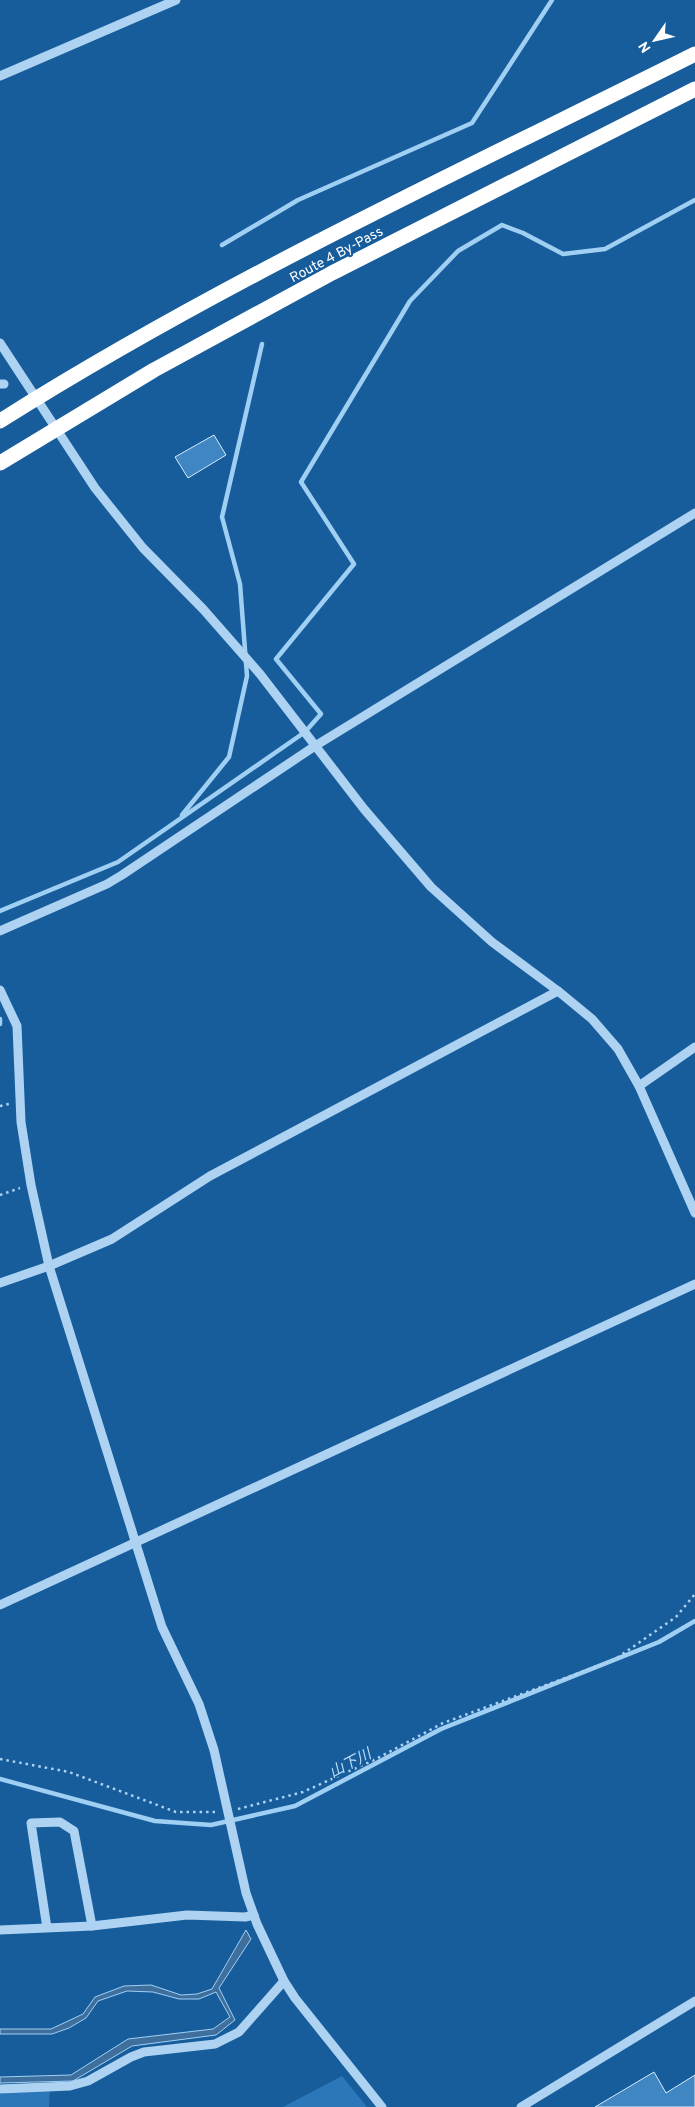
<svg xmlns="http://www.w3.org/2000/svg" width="695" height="2107" viewBox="0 0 695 2107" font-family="Overpass,'Noto Sans JP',sans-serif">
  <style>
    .green { fill: #2b77b9 }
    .water { fill: #3f709d; stroke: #a0cff4 }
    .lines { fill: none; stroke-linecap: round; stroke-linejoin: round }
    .stream { stroke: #a0cff4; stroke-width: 4.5 }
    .building { fill: #4086c2; stroke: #d5eafc }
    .path { stroke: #aed3f2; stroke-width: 2.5; stroke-dasharray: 2.5 4; stroke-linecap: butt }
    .minor { stroke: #aed3f2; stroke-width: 9 }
    .highway { stroke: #fff; stroke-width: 15 }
    .labels { text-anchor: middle; stroke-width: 4; stroke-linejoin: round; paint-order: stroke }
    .street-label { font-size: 14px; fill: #fff; stroke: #175d9c }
    .water-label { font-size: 15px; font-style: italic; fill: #badcf8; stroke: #175d9c }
  </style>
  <rect width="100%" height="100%" fill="#175d9c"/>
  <g class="green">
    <path d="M342 2076 367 2107H283Z"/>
    <path d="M50 2087 49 2107H0V2094Z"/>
  </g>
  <path class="water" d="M246 1930 251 1939 219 1988 235 2020 216 2035 132 2046 73 2081 0 2083V2077L71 2075 128 2039 213 2029 230 2017 216 1992 199 1999H179L153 1992 127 1991 98 2001 86 2018 69 2028 52 2034H0V2029H51L83 2014 95 1997 124 1986 151 1985 181 1995 197 1994 212 1989Z"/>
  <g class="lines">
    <g class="stream">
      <path d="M222 245 298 200 472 123 552 0"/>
      <path d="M182 815 229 757 247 676 240 584 222 517 262 344"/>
      <path d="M0 911 118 862 305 732 321 714 276 659 354 564 301 482 410 301 458 251 502 225 523 233 563 254 605 249 695 200"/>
      <path d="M0 1019V1024"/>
      <path d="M0 1779 155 1821 211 1825 295 1806 441 1729 659 1642 695 1621"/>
    </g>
  </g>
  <g class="building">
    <path d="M214 435 226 455 188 478 175 457Z"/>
    <path d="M654 2072 666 2093 695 2075V2107H595Z"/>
  </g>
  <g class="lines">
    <g class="path">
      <path d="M0 1106 9 1104"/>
      <path d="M0 1195 20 1188"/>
      <path d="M0 1759 69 1772 176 1812H215"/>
      <path d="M238 1809 303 1792 376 1759 443 1723 614 1660 676 1617 695 1594"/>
    </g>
    <g class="minor">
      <path d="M0 76 176 0"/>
      <path d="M0 343 95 488 143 548 203 609 260 674 364 809 431 887 492 942 558 991 592 1019 618 1049 639 1086 695 1213"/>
      <path d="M0 384H4"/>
      <path d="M0 931 107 884 122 875 315 746 695 513"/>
      <path d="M0 990 17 1026 21 1122 31 1185 49 1266 162 1627 199 1704 214 1750 246 1893 257 1924 284 1981 295 1998 382 2107"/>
      <path d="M639 1086 695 1047"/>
      <path d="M0 1283 49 1266 112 1239 210 1176 558 991"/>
      <path d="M0 1605 695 1284"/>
      <path d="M92 1926 187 1915 245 1917 254 1915"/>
      <path d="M0 1930 92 1926 74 1831 60 1822 31 1823 47 1928"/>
      <path d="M0 2089 70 2086 88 2081 131 2057 144 2052 215 2044 239 2032 284 1981"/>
      <path d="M521 2107 695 2001"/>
    </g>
    <g class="highway">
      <path d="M0 421C222 281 461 171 695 54"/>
      <path d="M0 463 154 370 332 273 695 89"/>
    </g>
  </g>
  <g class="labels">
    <g class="street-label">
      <text transform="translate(336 254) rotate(-28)" y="5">Route 4 By-Pass</text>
    </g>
    <g class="water-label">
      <text transform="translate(350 1763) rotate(-28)" y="5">山下川</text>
    </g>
  </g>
  <g transform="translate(655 40) rotate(236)" stroke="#175d9c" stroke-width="4" paint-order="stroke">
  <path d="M0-4L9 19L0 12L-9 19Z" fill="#ffffff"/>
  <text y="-8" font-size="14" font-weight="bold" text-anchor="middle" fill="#ffffff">N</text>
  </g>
</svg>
